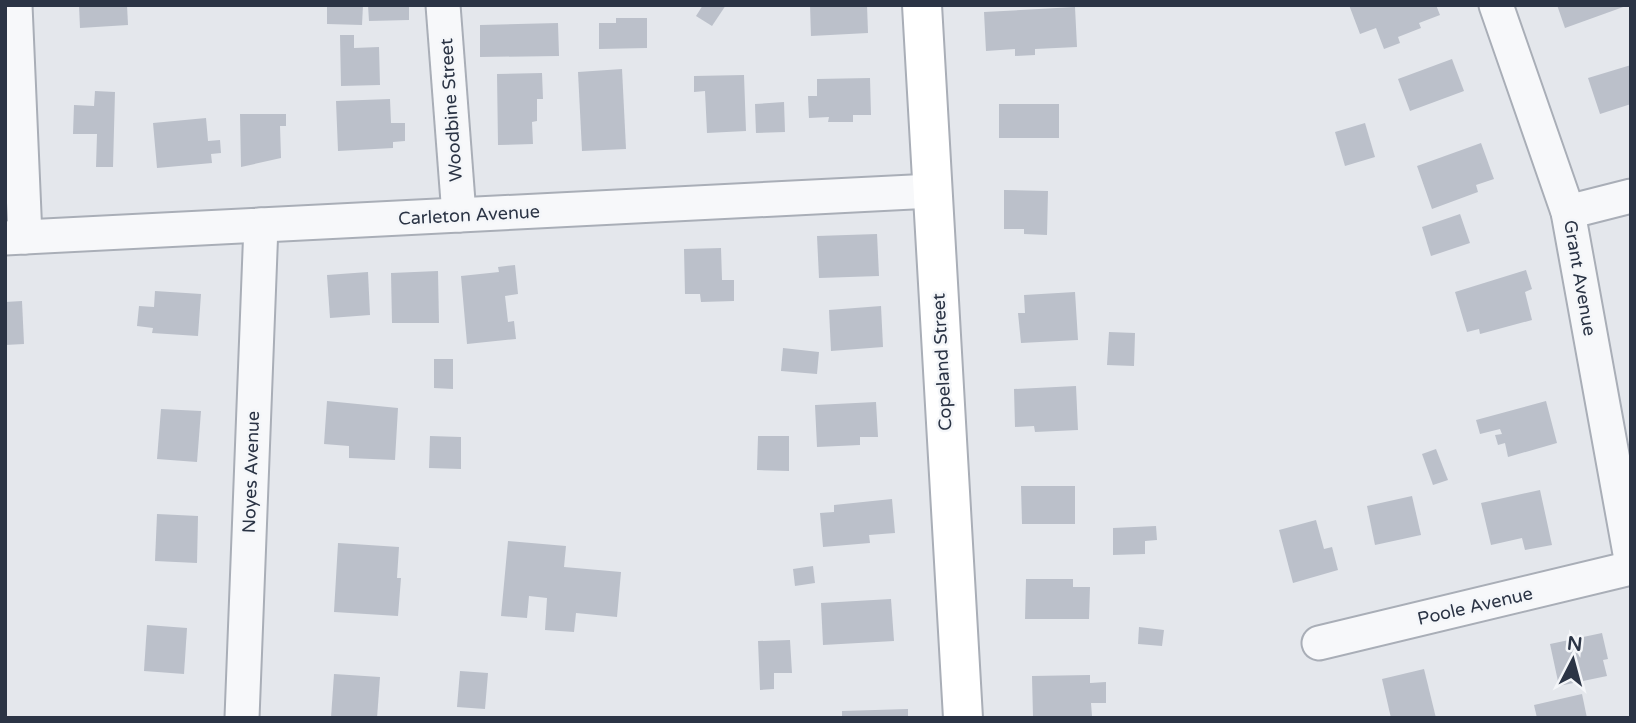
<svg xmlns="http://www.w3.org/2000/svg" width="1636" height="723" viewBox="0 0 1636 723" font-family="'Varela Round',sans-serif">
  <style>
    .building { fill: #bbc0ca }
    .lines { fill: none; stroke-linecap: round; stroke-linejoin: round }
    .minor-casing { stroke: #a9aeb7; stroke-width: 37 }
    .secondary-casing { stroke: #a9aeb7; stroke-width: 42 }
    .minor { stroke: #f7f8fa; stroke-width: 33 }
    .secondary { stroke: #fff; stroke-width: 38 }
    .labels { text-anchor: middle; stroke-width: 5; stroke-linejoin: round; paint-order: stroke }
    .street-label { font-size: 18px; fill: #2b3445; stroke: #f4f6f9 }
  </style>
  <rect width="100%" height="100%" fill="#e4e7ec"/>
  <g class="building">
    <path d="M79 5H127L128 25 80 28Z"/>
    <path d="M327 5H363L362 25 327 24Z"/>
    <path d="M368 5H409V20L369 21Z"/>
    <path d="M703 5H726L712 26 696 16Z"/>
    <path d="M810 5H867L868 33 811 36Z"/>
    <path d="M1349 5H1436L1440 15 1419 23 1421 28 1398 37 1400 43 1384 49 1376 28 1360 34Z"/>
    <path d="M1557 5H1626V6L1565 28Z"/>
    <path d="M1075 7 1077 47 1035 49V55L1015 56V49L986 51 984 12Z"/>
    <path d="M616 18H647V48L599 49V23H616Z"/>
    <path d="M558 23 559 56 480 57V25Z"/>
    <path d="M340 35H354V48L379 47 380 85 341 86Z"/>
    <path d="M1452 59 1464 91 1410 111 1398 79Z"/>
    <path d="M1631 65V104L1600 114 1588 78Z"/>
    <path d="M622 69 626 149 582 151 578 72Z"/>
    <path d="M542 73 543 99H537V121L532 122 533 144 498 145 497 74Z"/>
    <path d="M744 75 746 131 707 133 705 91 694 92V76Z"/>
    <path d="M870 78 871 115H853V122H828L829 117 809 118 808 96H817V79Z"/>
    <path d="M95 91 115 92 113 167H96L97 134H73L74 105 94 106Z"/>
    <path d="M390 99 391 123H405V141L393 142V148L338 151 336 101Z"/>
    <path d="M784 102 785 132 756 133 755 104Z"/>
    <rect x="999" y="104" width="60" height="34"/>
    <path d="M240 114H286V126H280L281 158 241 167Z"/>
    <path d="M206 118 208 141 220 140 221 153 211 154 212 163 157 168 153 123Z"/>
    <path d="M1365 123 1375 157 1345 166 1335 132Z"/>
    <path d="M1481 143 1494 179 1476 185 1478 192 1432 209 1417 166Z"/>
    <path d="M1004 190 1048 191 1047 235 1024 234V229H1004Z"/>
    <path d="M1460 214 1470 243 1431 256 1422 227Z"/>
    <path d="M877 234 879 276 819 278 817 236Z"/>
    <path d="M721 248 722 280H734V301L701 302 700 294H685L684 249Z"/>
    <path d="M515 265 518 294 505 296 508 322 514 321 516 339 467 344 461 276 499 272 498 267Z"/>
    <path d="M1526 270 1532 289 1525 292 1532 320 1480 334 1479 329 1467 332 1455 292Z"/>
    <path d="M438 271 439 323H392L391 273Z"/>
    <path d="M368 272 370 315 330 318 327 275Z"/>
    <path d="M155 291 201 294 198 336 152 333 153 328 137 326 139 306 154 307Z"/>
    <path d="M1075 292 1078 340 1021 343 1018 313H1025L1024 295Z"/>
    <path d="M22 301 24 344 5 345V302Z"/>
    <path d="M881 306 883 347 831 351 829 310Z"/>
    <path d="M1109 332 1135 333 1134 366 1107 365Z"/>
    <path d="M783 348 819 352 817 374 781 371Z"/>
    <path d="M434 359H453V389L434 388Z"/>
    <path d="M1076 386 1078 430 1035 432 1034 426 1015 427 1014 389Z"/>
    <path d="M327 401 398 408 395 460 349 458V446L324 444Z"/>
    <path d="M1546 401 1557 443 1508 457 1505 443 1498 445 1495 435 1502 434 1500 429 1480 434 1476 420Z"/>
    <path d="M876 402 878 437H860V445L817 447 815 405Z"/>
    <path d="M161 409 201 411 197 462 157 459Z"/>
    <path d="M430 436 461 437V469L429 468Z"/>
    <path d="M758 436H789V471L757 470Z"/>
    <path d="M1436 449 1448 480 1433 485 1422 454Z"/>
    <path d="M1021 486H1075V524H1022Z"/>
    <path d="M1540 490 1552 545 1525 550 1522 538 1491 545 1481 503Z"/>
    <path d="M1412 496 1421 535 1375 545 1367 506Z"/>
    <path d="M892 499 895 533 869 535 870 543 823 547 820 513 834 512V505Z"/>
    <path d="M157 514 198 516 197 563 155 561Z"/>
    <path d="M1316 520 1324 549 1332 547 1338 570 1293 583 1279 530Z"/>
    <path d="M1156 526 1157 540 1145 541V554L1113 555V528Z"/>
    <path d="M508 541 566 546 564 567 621 572 617 617 576 613 574 632 545 630 547 598 529 596 527 618 501 616Z"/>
    <path d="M338 543 399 547 397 578H401L398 616 334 612Z"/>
    <path d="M813 566 815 583 795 586 793 569Z"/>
    <path d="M1026 579H1073V587H1090L1089 619H1025Z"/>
    <path d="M891 599 894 641 823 645 821 603Z"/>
    <path d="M147 625 187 628 184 674 144 671Z"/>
    <path d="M1139 627 1164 630 1162 646 1138 644Z"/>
    <path d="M1602 633 1608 659 1603 660 1607 676 1559 686 1550 644Z"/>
    <path d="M790 640 792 673H774V689L760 690 758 641Z"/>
    <path d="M1424 669 1436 718H1391L1382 679Z"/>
    <path d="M460 671 488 673 485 709 457 707Z"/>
    <path d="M334 674 380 677 377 718H331Z"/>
    <path d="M1090 675V683L1106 682V703H1091L1092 716 1033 717 1032 676Z"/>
    <path d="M1582 694 1587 718H1537L1534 705Z"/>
    <path d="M908 709V718H842V711Z"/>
  </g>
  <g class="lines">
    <g class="minor-casing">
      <g id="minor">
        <path d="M15 5 25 237"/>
        <path d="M443 5 459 215"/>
        <path d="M1496 5 1568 212 1631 559"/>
        <path d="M1568 212 1631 196"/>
        <path d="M5 238 932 191"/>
        <path d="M1319 643 1631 568"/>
        <path d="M242 718 261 225"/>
      </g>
    </g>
    <g class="secondary-casing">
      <path id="secondary" d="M922 5 963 718"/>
    </g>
    <use href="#minor" class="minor"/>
    <use href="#secondary" class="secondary"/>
  </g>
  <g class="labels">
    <g class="street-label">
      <text transform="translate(451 110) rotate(-94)" y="6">Woodbine Street</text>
      <text transform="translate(469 215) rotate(-3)" y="6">Carleton Avenue</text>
      <text transform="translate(1580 278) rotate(80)" y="6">Grant Avenue</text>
      <text transform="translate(942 362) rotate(-93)" y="6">Copeland Street</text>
      <text transform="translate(251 472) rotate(-88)" y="6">Noyes Avenue</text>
      <text transform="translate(1475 606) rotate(-13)" y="6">Poole Avenue</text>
    </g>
  </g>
  <rect width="1636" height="723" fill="none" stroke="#2b3445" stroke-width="14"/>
  <g transform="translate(1573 660) rotate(6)" stroke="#f4f6f9" stroke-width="5" paint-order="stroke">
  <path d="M0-5L12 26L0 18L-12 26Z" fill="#2b3445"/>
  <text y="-10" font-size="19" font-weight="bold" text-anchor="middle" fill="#2b3445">N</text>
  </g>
</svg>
